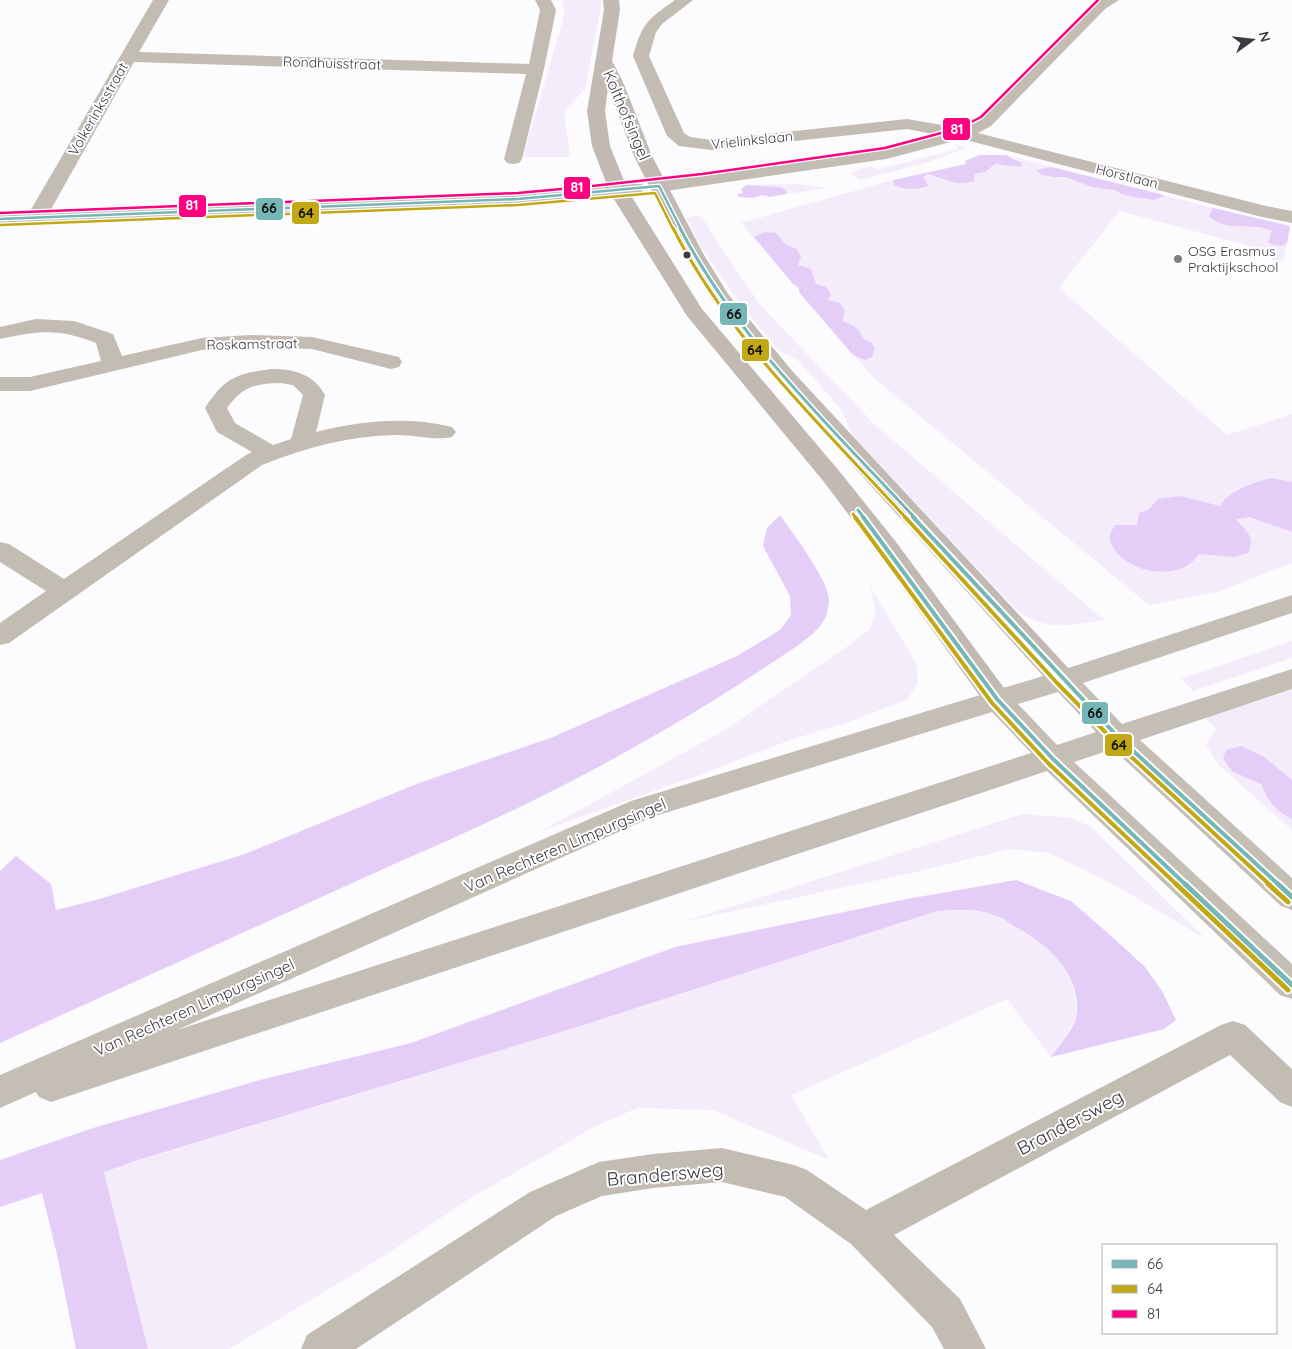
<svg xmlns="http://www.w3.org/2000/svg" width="1292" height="1349" viewBox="0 0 1292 1349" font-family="Quicksand,sans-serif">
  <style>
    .green { fill: #f4ebfb }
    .forest { fill: #e4cef8 }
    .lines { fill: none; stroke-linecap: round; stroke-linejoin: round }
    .street { fill: #c3bcb3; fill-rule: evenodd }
    .secondary { fill: #c2bab2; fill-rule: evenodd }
    .primary { fill: #c5beb5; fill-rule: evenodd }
    .bus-1-far3-casing { stroke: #fff; stroke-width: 5 }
    .bus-1-far2-casing { stroke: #fff; stroke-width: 6 }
    .bus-1-far1-casing { stroke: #fff; stroke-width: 8 }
    .bus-1-casing { stroke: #fff; stroke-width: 9 }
    .bus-2-far3-casing { stroke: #fff; stroke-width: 5 }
    .bus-2-far2-casing { stroke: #fff; stroke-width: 6 }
    .bus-2-far1-casing { stroke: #fff; stroke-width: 8 }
    .bus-2-casing { stroke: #fff; stroke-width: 9 }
    .bus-3-casing { stroke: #fff; stroke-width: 5 }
    .bus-1-far3 { stroke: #75b6b6; stroke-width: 2.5 }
    .bus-1-far2 { stroke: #75b6b6; stroke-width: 3 }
    .bus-1-far1 { stroke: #75b6b6; stroke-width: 4 }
    .bus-1 { stroke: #75b6b6; stroke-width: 5 }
    .bus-2-far3 { stroke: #c3a816; stroke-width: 2.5 }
    .bus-2-far2 { stroke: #c3a816; stroke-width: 3 }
    .bus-2-far1 { stroke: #c3a816; stroke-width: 4 }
    .bus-2 { stroke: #c3a816; stroke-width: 5 }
    .bus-3 { stroke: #ff0080; stroke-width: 2.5 }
    .bus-dot { fill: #3e3a42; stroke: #fff; stroke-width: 2 }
    .poi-dot { fill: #807e83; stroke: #fff; stroke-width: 2 }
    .labels { text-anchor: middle; stroke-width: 4; stroke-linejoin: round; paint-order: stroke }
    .far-street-label { font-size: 14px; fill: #3e3a42; stroke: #fff }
    .far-poi-label { font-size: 14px; fill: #3e3a42; stroke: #fff; text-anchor: start }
    .street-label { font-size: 16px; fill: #3e3a42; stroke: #fff }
    .near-street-label { font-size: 19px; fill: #3e3a42; stroke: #fff }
    .line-badge { stroke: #fff; stroke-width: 2 }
    .badge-label { font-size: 14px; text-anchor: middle; font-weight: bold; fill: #fff }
    .pale-badge-label { font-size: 14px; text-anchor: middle; font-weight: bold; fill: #111 }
  </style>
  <rect width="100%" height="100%" fill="#fcfbfd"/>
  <g class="green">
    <path d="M563 0H602L585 89 564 111 570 157H523L561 27 564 12Z"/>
    <path d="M956 145 966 148 929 162 860 180 851 173 869 166 878 169 958 149Z"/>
    <path d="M1006 155 1237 214 1290 226 1284 257 1282 260H1273L1261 249 1119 211 1059 288 1227 435 1292 414V563L1218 592 1149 605 875 379 741 223 893 180 894 185 923 177 928 174 948 182 985 172 995 164 1002 165 1018 159Z"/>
    <path d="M793 184 828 188 786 194V190L780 187 752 185Z"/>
    <path d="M698 215 706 223 716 241 761 306 875 425 1104 620C1075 625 1046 631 1021 613 1014 608 1008 600 1001 594L853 436 841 409 796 358 778 351 737 299 703 250 686 218Z"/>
    <path d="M870 586 917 665 918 682 908 699 852 721 790 740 702 774 543 830 725 730 844 649 870 629 876 611Z"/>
    <path d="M1292 641V658L1193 691 1181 679Z"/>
    <path d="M1292 690V830L1219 765 1206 745 1216 728 1204 718Z"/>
    <path d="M1023 814 1071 818 1091 827 1205 938 1109 882 1049 853 1010 849 915 872 683 922Z"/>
    <path d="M967 910 993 914 1034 937 1058 958 1072 980 1076 1004V1020L1051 1057 1007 999 791 1095 829 1160 713 1110 637 1108 596 1126 472 1197 381 1258 229 1349H148L104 1171 574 1028 937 911Z"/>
  </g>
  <g class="forest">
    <path d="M979 155H1006L1022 163 1021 167 995 164 985 172 975 174 974 181C955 187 946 179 928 174L923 177 928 186C916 190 906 190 894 185L893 180 966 164 965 161Z"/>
    <path d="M1051 167 1160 194 1165 196 1154 200 1124 195 1115 190 1092 187 1066 177H1053L1040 174 1036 170Z"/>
    <path d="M747 185 780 187 786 190V194L770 197 762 195 753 198 739 197 737 194 743 193 741 189Z"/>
    <path d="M1213 208 1290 226 1287 243 1281 246 1268 243 1272 231C1253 221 1228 234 1209 216Z"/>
    <path d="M765 232 776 233 786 245 797 249 801 257 798 265 811 269 816 284 826 287 831 294 828 300 840 303 845 311 842 321C854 325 859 328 863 339L871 342 875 349 872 357 865 360 853 355 799 292V287L793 284 754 237Z"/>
    <path d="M1272 478 1292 482V532L1249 517 1236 519C1246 532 1256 536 1248 553L1235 557 1199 554C1181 582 1132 574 1115 550 1112 546 1109 541 1110 535 1110 532 1114 528 1115 525H1137L1139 513 1149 509 1158 499 1180 496 1220 506C1230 490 1254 482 1272 478Z"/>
    <path d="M780 515C792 532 829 581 829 600 829 605 827 614 825 618 818 635 783 655 767 666 653 742 529 807 403 860L0 1043V871L16 856 51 884 56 910 96 900 245 854 419 783 553 737 737 656 780 630 791 615 790 596 763 546 767 528Z"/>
    <path d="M1241 746 1264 757 1292 780V819C1279 813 1265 799 1262 785L1232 771 1223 758 1226 750Z"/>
    <path d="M1016 880 1071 901 1109 934 1145 967 1162 991 1176 1020 1164 1029 1051 1057C1058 1047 1074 1028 1076 1018 1084 975 1047 944 1014 926 1008 922 1001 917 994 915 976 908 955 910 937 911L574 1028 135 1161 104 1172 148 1349H76L58 1259 42 1193 0 1207V1160L93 1128 260 1080 411 1043 675 947 907 899Z"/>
  </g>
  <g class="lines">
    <g class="street">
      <path d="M153 0H169L139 52 529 64 540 10 535 0H551L556 10 544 69 522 159 519 163 513 164 507 163 504 159 526 74 134 62 46 218 43 222 36 224 29 222 26 218Z"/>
      <path d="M675 0H693L662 24 656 32 649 56 684 133 690 137 712 140 907 119 960 128 979 118 1095 3 1100 0H1119L1105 9 991 126 978 133 1266 206 1292 211V223L1258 216 962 139 886 159 659 192 652 190 650 186 652 182 659 180 885 149 938 135 907 129 712 150 679 146 667 136 633 56C643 22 646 21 675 0Z"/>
      <path d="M36 319 74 321 113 334 122 356 202 338 251 335 312 337 399 357 402 362 399 367 391 369 312 349 251 347 202 350 30 391H0V377H30L101 361 96 343C57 328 40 331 0 339V327Z"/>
      <path d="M271 369C295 369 313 374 325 395L316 432C360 421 408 416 452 427L456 432 452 437C434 441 413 434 394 435 348 436 305 448 262 465L9 643 0 645V623L46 591 0 562V542L9 544 64 579 246 455 252 452 217 432 205 408C225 378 235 374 271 369ZM281 383 293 385 303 395 291 439 273 445 235 423 227 408C242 387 256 383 281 383Z"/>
      <path d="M1233 1021 1245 1025 1292 1069V1107L1280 1102 1230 1055 894 1235 960 1299 986 1349H944L932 1327 851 1244 785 1197 722 1182 653 1188 602 1196 556 1216 356 1349H301L307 1335 530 1192 599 1162 653 1154 722 1148 794 1165 807 1170 866 1210 1221 1025Z"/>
    </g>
    <path class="secondary" d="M603 0H619L620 10 612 61 623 82 652 156 704 255 728 294 794 373 1073 673 1077 680 1073 687 1063 690 1053 687 778 383 713 301 684 255 634 156 608 87 605 111 610 146 625 183 642 184 644 188 642 192 630 194 702 309 840 472 896 542 1007 692 1011 699 1007 706 997 709 987 706 878 554 824 482 687 316 612 196 518 205 0 225V213L518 193 607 185 592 146 587 111 604 10Z"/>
    <path class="primary" d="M1292 595V613L1083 683 1122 724 1292 669V689L1140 740 1292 878V910L1281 906 1113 749 1074 762 1292 964V999L1280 995 1047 771 51 1102 39 1097 36 1092 0 1108V1075L631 801 1053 673ZM1058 692 1096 732 1057 745 1018 704ZM992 712 1031 753 177 1030 652 817Z"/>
    <g class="bus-1-far3-casing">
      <path id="bus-1-far3" d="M0 219 518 199 659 186 681 229"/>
    </g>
    <g class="bus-1-far2-casing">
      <g id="bus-1-far2">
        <path d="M680 228C737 339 831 427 915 518"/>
        <path d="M858 510 864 518"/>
      </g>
    </g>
    <g class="bus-1-far1-casing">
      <g id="bus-1-far1">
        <path d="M863 517 997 699 1052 758 1186 885"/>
        <path d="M913 517 1117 736 1279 885"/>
      </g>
    </g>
    <g class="bus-1-casing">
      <g id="bus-1">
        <path d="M1185 884 1292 985"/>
        <path d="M1278 884 1292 897"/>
      </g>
    </g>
    <g class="bus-2-far3-casing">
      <path id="bus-2-far3" d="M0 225 518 205 655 193 673 229"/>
    </g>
    <g class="bus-2-far2-casing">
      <g id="bus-2-far2">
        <path d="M673 228C729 339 823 427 906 518"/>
        <path d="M853 514 856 518"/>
      </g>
    </g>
    <g class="bus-2-far1-casing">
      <g id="bus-2-far1">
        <path d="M855 517 992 703 1048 763 1177 885"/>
        <path d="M905 517 1058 684 1113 740 1270 885"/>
      </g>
    </g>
    <g class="bus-2-casing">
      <g id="bus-2">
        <path d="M1176 884 1288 990"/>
        <path d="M1268 884 1288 902"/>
      </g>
    </g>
    <g class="bus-3-casing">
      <path id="bus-3" d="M0 213 518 193 583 187 702 174 885 148 960 128 981 117 1098 0"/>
    </g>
    <use href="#bus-1-far3" class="bus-1-far3"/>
    <use href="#bus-1-far2" class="bus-1-far2"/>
    <use href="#bus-1-far1" class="bus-1-far1"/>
    <use href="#bus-1" class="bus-1"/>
    <use href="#bus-2-far3" class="bus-2-far3"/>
    <use href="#bus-2-far2" class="bus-2-far2"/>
    <use href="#bus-2-far1" class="bus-2-far1"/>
    <use href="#bus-2" class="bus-2"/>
    <use href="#bus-3" class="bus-3"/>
  </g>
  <circle class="bus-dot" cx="687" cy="255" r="4.5"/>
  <circle class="poi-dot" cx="1178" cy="259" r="5"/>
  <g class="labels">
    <g class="far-street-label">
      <text transform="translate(332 63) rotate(2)" y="5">Rondhuisstraat</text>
      <text transform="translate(98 109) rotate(-60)" y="5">Volkerinksstraat</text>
      <text transform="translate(752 140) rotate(-6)" y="5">Vrielinkslaan</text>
      <text transform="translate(1127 176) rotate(14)" y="5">Horstlaan</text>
      <text transform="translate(252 344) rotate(-1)" y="5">Roskamstraat</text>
    </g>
    <g class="far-poi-label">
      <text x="1188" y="256">OSG Erasmus<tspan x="1188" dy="16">Praktijkschool</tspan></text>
    </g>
    <g class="street-label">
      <text transform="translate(627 115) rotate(67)" y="6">Kolthofsingel</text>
      <text transform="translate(565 845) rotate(-23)" y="6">Van Rechteren Limpurgsingel</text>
      <text transform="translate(194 1007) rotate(-24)" y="6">Van Rechteren Limpurgsingel</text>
    </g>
    <g class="near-street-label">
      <text transform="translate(1070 1122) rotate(-28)" y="7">Brandersweg</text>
      <text transform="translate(665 1174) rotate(-5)" y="7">Brandersweg</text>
    </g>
  </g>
  <g class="line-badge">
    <rect x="942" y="117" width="29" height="24" rx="5" fill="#ff0080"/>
    <rect x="563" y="176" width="28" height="24" rx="5" fill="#ff0080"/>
    <rect x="178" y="194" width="29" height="24" rx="5" fill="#ff0080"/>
    <rect x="255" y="197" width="29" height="24" rx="5" fill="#75b6b6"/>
    <rect x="291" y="201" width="29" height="24" rx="5" fill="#c3a816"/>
    <rect x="719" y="302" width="29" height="24" rx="5" fill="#75b6b6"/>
    <rect x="741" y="338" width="29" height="24" rx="5" fill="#c3a816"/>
    <rect x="1081" y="701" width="28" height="24" rx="5" fill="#75b6b6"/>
    <rect x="1104" y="733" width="29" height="24" rx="5" fill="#c3a816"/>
  </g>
  <g class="badge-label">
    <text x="957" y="134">81</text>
    <text x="577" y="192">81</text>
    <text x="192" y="210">81</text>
  </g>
  <g class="pale-badge-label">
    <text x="269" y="213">66</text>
    <text x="306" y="218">64</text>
    <text x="734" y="319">66</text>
    <text x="755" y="355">64</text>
    <text x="1095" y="718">66</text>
    <text x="1119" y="750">64</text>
  </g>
  <rect x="1102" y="1244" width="175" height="90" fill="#ffffff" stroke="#b2b0b3"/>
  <rect x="1112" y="1260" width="25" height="8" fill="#75b6b6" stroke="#b2b0b3"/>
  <text x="1147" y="1269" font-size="15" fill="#3e3a42">66</text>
  <rect x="1112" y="1285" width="25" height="8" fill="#c3a816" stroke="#b2b0b3"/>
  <text x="1147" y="1294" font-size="15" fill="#3e3a42">64</text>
  <rect x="1112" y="1310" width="25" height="8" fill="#ff0080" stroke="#b2b0b3"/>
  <text x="1147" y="1319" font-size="15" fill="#3e3a42">81</text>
  <g transform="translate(1252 40) rotate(75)" stroke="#ffffff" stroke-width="4" paint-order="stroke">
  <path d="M0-4L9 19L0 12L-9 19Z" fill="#3e3a42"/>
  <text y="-8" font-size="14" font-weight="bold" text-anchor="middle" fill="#3e3a42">N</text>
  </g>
</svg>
